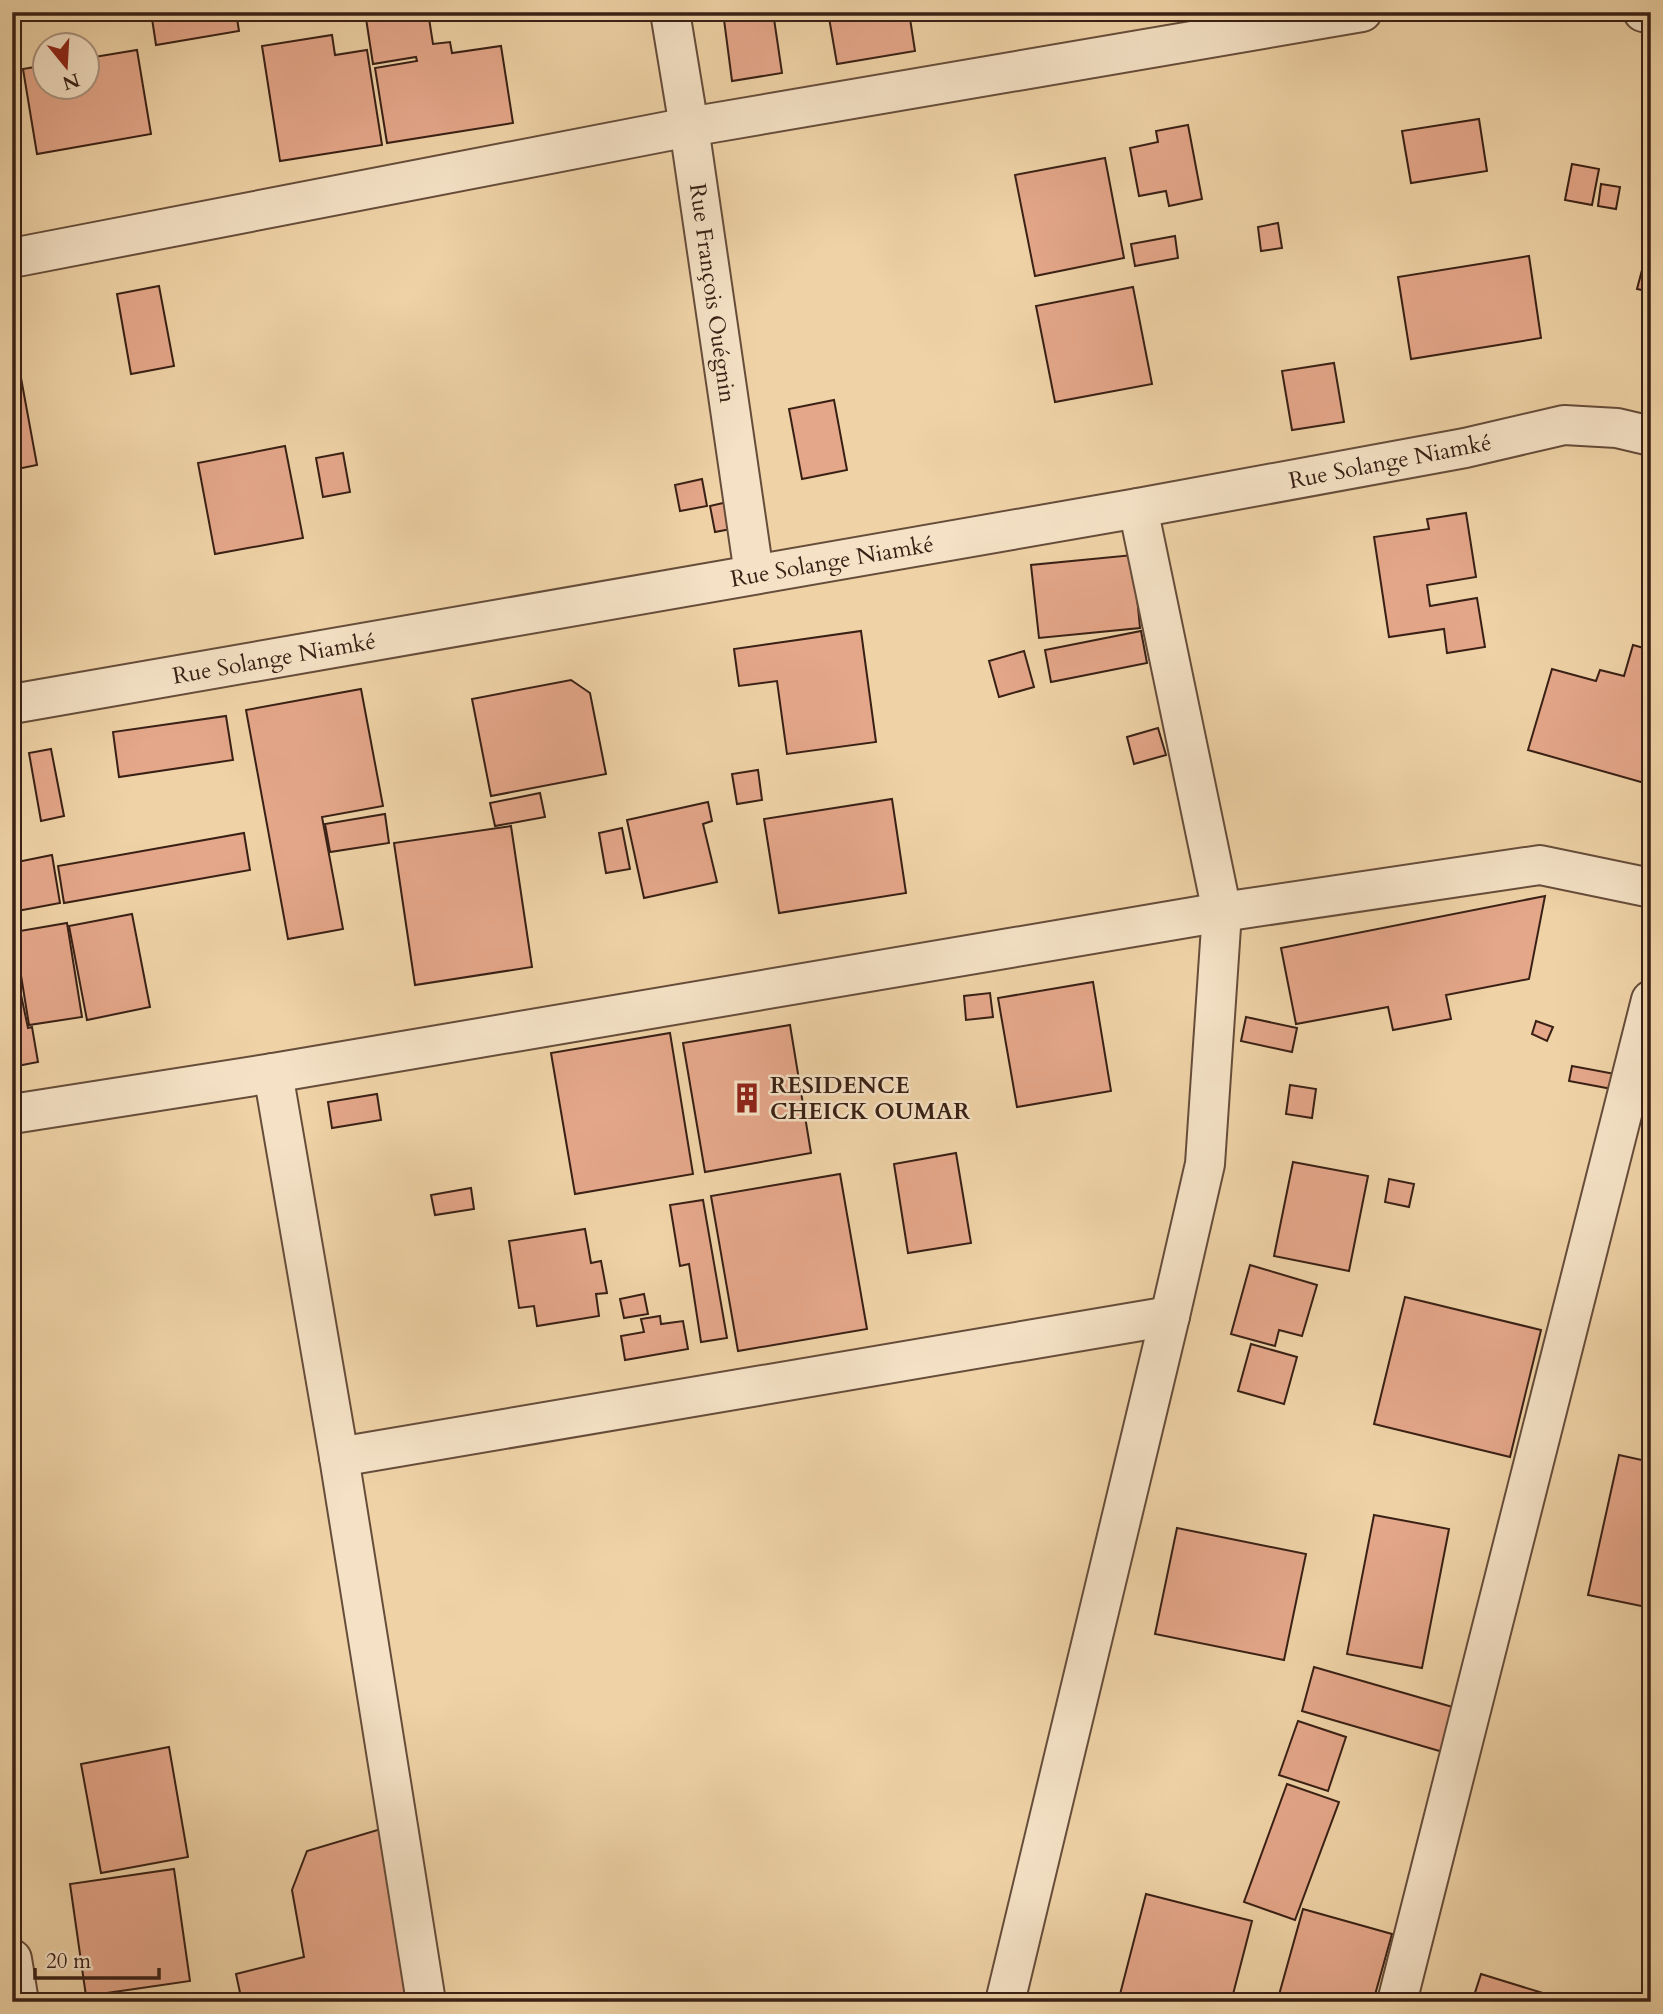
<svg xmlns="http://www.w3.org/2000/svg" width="1663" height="2014" viewBox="0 0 1663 2014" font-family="Cardo,serif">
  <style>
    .building { fill: #e5a78a; stroke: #392015; stroke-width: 2 }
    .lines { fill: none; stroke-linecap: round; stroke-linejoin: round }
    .minor-casing { stroke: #664d3a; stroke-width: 42 }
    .minor { stroke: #f5e2c6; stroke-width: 38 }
    .labels { text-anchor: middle; stroke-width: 5; stroke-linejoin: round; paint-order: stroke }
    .street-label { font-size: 23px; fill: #392015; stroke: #f5e2c6 }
    .poi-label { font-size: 23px; font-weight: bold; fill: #392015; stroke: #f5e2c6; text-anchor: start }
  </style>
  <rect width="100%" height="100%" fill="#efd3a7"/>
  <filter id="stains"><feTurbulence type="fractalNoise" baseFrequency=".00286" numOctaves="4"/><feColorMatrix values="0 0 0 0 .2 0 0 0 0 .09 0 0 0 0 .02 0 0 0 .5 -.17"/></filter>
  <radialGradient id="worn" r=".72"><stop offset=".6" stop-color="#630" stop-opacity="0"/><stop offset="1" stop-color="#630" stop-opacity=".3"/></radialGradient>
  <g class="building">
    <path d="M151 12H236L239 31 156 45Z"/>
    <path d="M365 12H428L433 44 450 42 452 53 501 46 513 123 387 143 375 68 417 61 416 57 373 64Z"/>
    <path d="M723 12H773L782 73 732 81Z"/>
    <path d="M828 12H909L915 51 837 64Z"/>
    <path d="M332 35 335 55 367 50 382 145 280 161 262 46Z"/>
    <path d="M137 50 151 134 37 154 23 69 46 65V88H88V58Z"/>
    <path d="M1479 119 1487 171 1411 183 1402 131Z"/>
    <path d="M1188 125 1202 199 1169 206 1166 191 1139 196 1130 148 1158 142 1156 131Z"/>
    <path d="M1105 158 1124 258 1035 276 1015 175Z"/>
    <path d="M1572 164 1599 169 1592 205 1565 200Z"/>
    <path d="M1601 184 1620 187 1616 209 1598 206Z"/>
    <path d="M1278 223 1282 248 1261 251 1258 227Z"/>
    <path d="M1175 236 1178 258 1135 266 1131 244Z"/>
    <path d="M1651 236V292L1637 289Z"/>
    <path d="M1529 256 1541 338 1411 359 1398 277Z"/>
    <path d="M159 286 174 366 131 374 117 294Z"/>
    <path d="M1133 287 1152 384 1055 402 1036 306Z"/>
    <path d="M1334 363 1344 422 1292 430 1282 371Z"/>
    <path d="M21 378 37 465 12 470V379Z"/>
    <path d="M834 400 847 470 802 479 789 409Z"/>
    <path d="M285 446 303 538 215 554 198 463Z"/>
    <path d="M343 453 350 492 323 497 316 458Z"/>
    <path d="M702 479 707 506 680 511 675 485Z"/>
    <path d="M736 500 741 527 715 532 710 506Z"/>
    <path d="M1466 513 1476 577 1427 585 1430 606 1477 598 1485 647 1447 653 1444 629 1389 637 1374 537 1429 529 1427 519Z"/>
    <path d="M1133 555 1140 628 1039 638 1031 565Z"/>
    <path d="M861 631 876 742 787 754 777 681 739 686 734 649Z"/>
    <path d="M1141 631 1147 663 1051 682 1045 650Z"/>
    <path d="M1633 645 1651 650V774L1648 784 1528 750 1552 669 1596 681 1600 670 1624 676Z"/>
    <path d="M1024 651 1034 687 999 697 989 661Z"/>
    <path d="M571 680 590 693 606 774 491 796 472 699Z"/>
    <path d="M361 689 383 806 322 817 343 929 288 939 246 710Z"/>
    <path d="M226 716 233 760 119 777 113 732Z"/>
    <path d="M1158 728 1166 755 1134 764 1127 737Z"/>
    <path d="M51 749 64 816 41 821 29 753Z"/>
    <path d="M758 770 762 800 737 804 732 774Z"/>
    <path d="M540 793 545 817 495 826 490 803Z"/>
    <path d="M892 799 906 893 779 913 764 819Z"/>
    <path d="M708 802 712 821 703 824 717 882 644 898 627 820Z"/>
    <path d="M385 814 389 843 330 852 325 824Z"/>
    <path d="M511 826 532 967 415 985 394 843Z"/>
    <path d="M622 828 630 869 606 873 599 833Z"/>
    <path d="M244 833 250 870 64 903 58 866Z"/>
    <path d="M52 855 60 903 12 912V863Z"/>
    <path d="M1545 896 1529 979 1446 995 1451 1019 1393 1030 1388 1007 1296 1024 1281 948Z"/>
    <path d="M132 914 150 1007 87 1020 69 926Z"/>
    <path d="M67 923 82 1017 29 1025 14 932Z"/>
    <path d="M1093 982 1111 1091 1017 1107 998 998Z"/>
    <path d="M20 990 28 1028 32 1027 38 1062 12 1067V992Z"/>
    <path d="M990 993 993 1017 966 1020 964 996Z"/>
    <path d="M1246 1017 1297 1028 1292 1052 1241 1041Z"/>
    <path d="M1536 1021 1553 1027 1547 1041 1532 1034Z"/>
    <path d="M790 1025 811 1153 705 1172 683 1043Z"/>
    <path d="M670 1033 693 1174 575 1194 551 1053Z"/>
    <path d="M1572 1066 1615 1074 1612 1089 1569 1081Z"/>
    <path d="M1290 1085 1316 1089 1312 1118 1286 1114Z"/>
    <path d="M377 1094 381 1120 332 1128 328 1102Z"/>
    <path d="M956 1153 971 1243 908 1253 894 1164Z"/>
    <path d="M1293 1162 1368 1176 1349 1271 1274 1256Z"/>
    <path d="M840 1174 867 1329 738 1351 711 1196Z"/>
    <path d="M1389 1179 1414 1184 1409 1207 1385 1202Z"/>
    <path d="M471 1188 474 1209 435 1215 431 1195Z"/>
    <path d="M703 1200 727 1338 701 1342 689 1264 680 1266 670 1205Z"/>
    <path d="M585 1229 591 1263 601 1261 607 1293 596 1294 599 1316 537 1326 534 1306 519 1308 509 1241Z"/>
    <path d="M1250 1265 1317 1285 1302 1336 1279 1330 1275 1346 1231 1334Z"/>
    <path d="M644 1294 648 1314 624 1318 620 1299Z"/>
    <path d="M1405 1297 1541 1330 1510 1457 1374 1424Z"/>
    <path d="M660 1316 661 1324 683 1321 688 1349 625 1360 621 1336 644 1332 641 1319Z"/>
    <path d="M1251 1344 1297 1357 1284 1404 1238 1391Z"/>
    <path d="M1619 1455 1651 1462V1608L1588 1595Z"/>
    <path d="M1374 1515 1449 1529 1422 1668 1347 1654Z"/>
    <path d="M1177 1528 1306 1554 1284 1660 1155 1634Z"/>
    <path d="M1314 1667 1456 1708 1443 1752 1302 1711Z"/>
    <path d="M1298 1721 1346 1737 1328 1791 1279 1775Z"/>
    <path d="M169 1747 188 1857 101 1873 81 1764Z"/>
    <path d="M1287 1784 1339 1802 1295 1920 1244 1902Z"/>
    <path d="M391 1826 416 2002H242L236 1974 304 1957 292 1890 307 1851Z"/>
    <path d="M174 1869 190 1981 86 1996 70 1884Z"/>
    <path d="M1146 1894 1252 1921 1231 2002H1118Z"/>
    <path d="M1303 1909 1392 1934 1373 2002H1277Z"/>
    <path d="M1481 1974 1572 2002H1472Z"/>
  </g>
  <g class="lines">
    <g class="minor-casing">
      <g id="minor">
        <path d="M670 12 689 127 754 574"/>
        <path d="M1643 12 1651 14"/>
        <path d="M12 258 689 127 1362 12"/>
        <path d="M12 704 1138 508 1465 448 1564 425 1617 428 1651 436"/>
        <path d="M273 1073 339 1457 426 2002"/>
        <path d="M12 1114 273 1073 1222 912 1540 865 1651 888"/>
        <path d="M339 1457 1170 1316"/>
        <path d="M12 1959 19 2002"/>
        <path d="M1005 2002 1170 1316 1205 1164 1222 912 1138 508"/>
        <path d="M1397 2002 1651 1000"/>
      </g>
    </g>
    <use href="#minor" class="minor"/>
  </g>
  <defs>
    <g id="building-bare" transform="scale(2.415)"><path d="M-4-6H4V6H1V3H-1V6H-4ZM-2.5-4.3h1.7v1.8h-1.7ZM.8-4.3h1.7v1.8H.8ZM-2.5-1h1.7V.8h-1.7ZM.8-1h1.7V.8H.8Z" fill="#8f2418" stroke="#f5e2c6" stroke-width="2.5" paint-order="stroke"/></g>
  </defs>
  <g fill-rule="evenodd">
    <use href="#building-bare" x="747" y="1098"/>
  </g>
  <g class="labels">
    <g class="street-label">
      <text transform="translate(713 293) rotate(82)" y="8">Rue François Ouégnin</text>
      <text transform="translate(1390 461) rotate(-11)" y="8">Rue Solange Niamké</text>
      <text transform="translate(832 561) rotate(-10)" y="8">Rue Solange Niamké</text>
      <text transform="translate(274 658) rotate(-10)" y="8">Rue Solange Niamké</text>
    </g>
    <g class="poi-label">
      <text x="770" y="1093">RESIDENCE<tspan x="770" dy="26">CHEICK OUMAR</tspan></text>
    </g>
  </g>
  <rect width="1663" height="2014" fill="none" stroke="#efd3a7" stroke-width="42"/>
  <rect x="14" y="14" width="1635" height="1986" fill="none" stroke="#392015" stroke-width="3.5"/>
  <rect x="21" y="21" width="1621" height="1972" fill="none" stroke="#392015" stroke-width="2"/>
  <g transform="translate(66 66) rotate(162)"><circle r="33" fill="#f5e2c6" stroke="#aa947f" stroke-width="2"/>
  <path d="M0-5L12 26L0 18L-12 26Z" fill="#8f2418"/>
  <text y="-10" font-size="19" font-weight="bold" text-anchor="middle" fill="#392015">N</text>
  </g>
  <path d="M35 1968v10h124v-10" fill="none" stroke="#392015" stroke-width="3.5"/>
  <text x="46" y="1968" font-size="21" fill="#392015" stroke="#f5e2c6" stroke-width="5" paint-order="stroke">20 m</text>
  <rect width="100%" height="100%" filter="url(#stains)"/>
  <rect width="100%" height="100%" fill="url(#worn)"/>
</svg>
